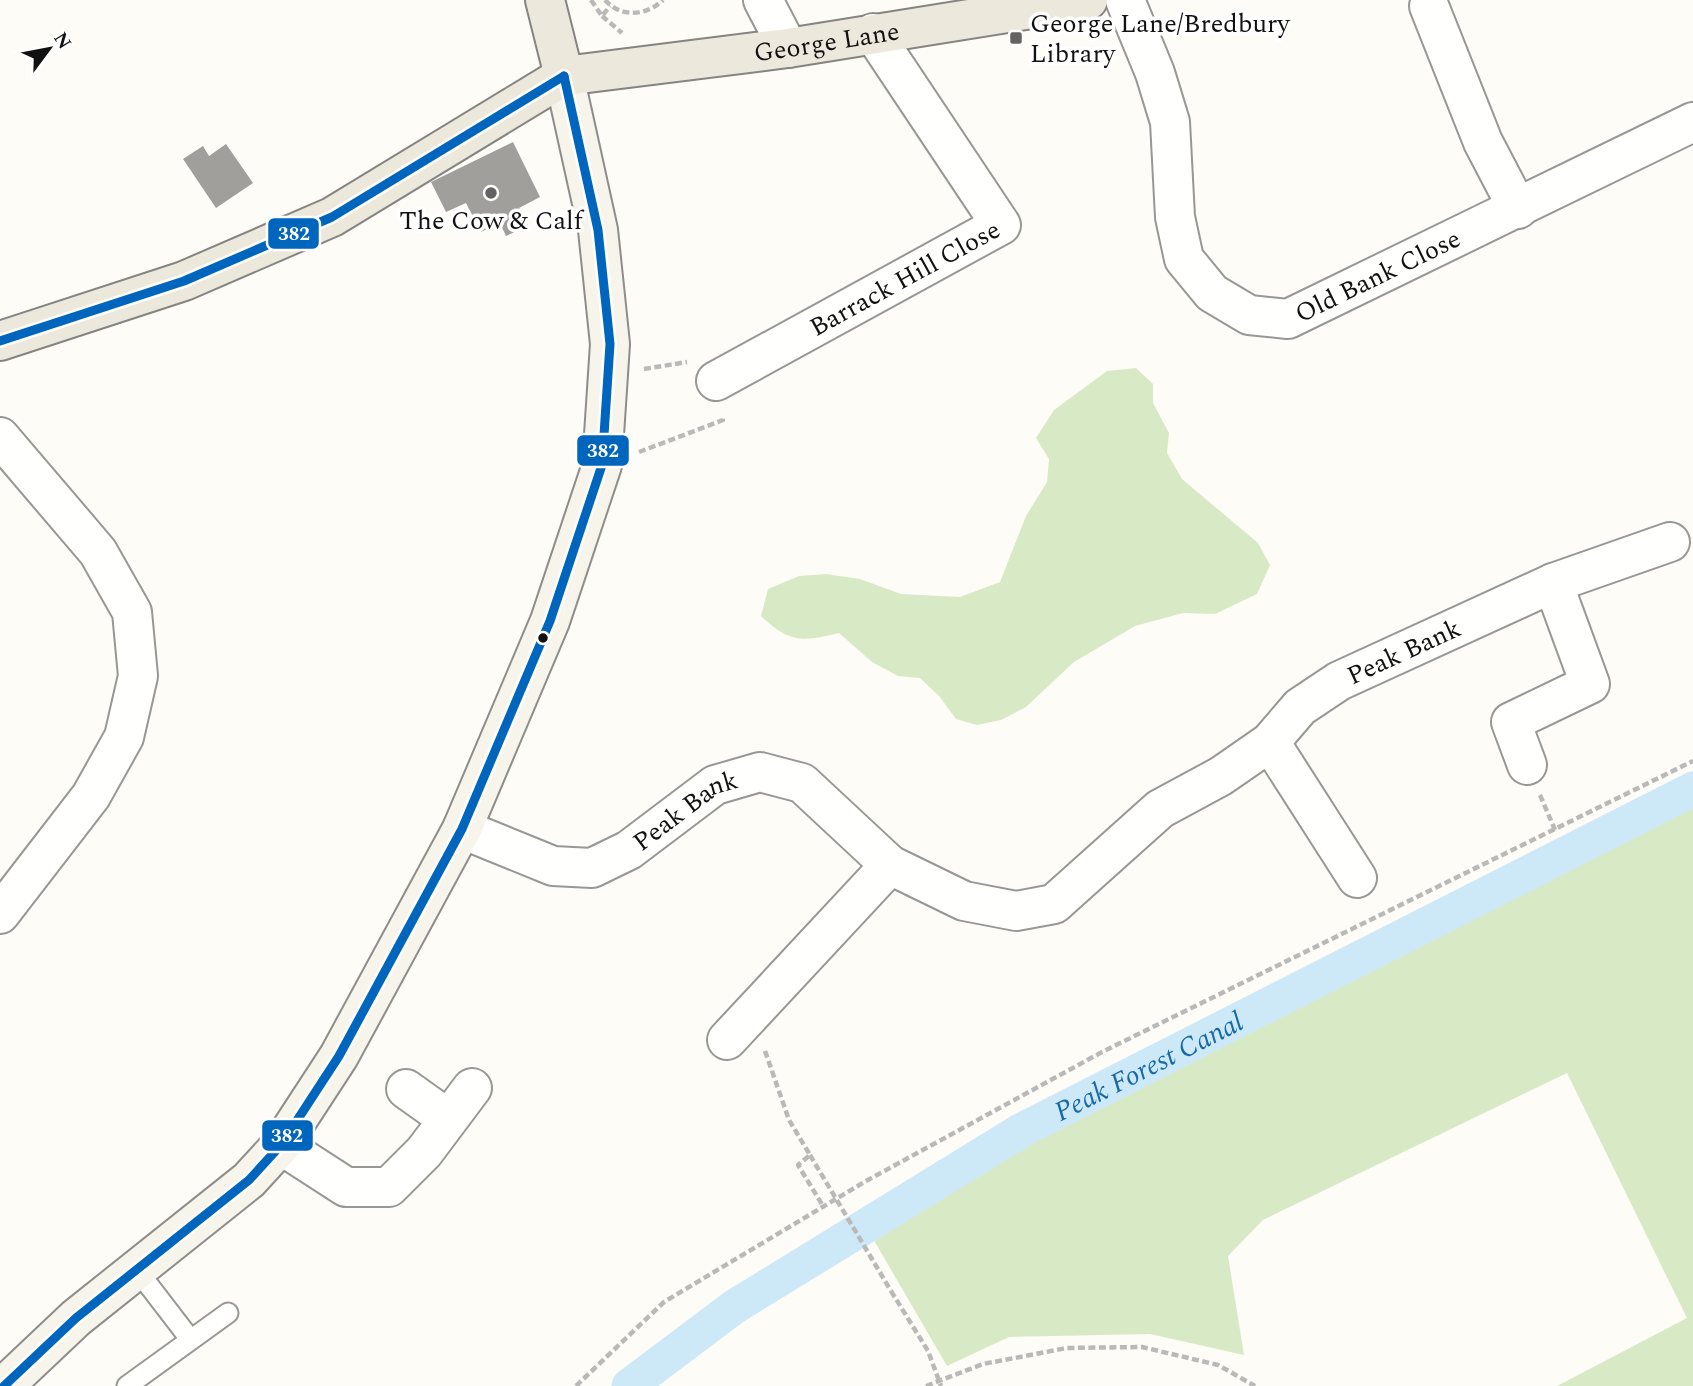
<svg xmlns="http://www.w3.org/2000/svg" width="1693" height="1386" viewBox="0 0 1693 1386" font-family="Spectral,serif">
  <style>
    .forest { fill: #d8eac5 }
    .lines { fill: none; stroke-linecap: round; stroke-linejoin: round }
    .canal { stroke: #cde9f7; stroke-width: 35 }
    .building { fill: #a19f9c }
    .service-casing { stroke: #979795; stroke-width: 23 }
    .minor-casing { stroke: #979795; stroke-width: 42 }
    .secondary-casing { stroke: #8e8d8b; stroke-width: 42 }
    .primary-casing { stroke: #858482; stroke-width: 42 }
    .path { stroke: #b9b9b8; stroke-width: 4.5; stroke-dasharray: 7 3.5; stroke-linecap: butt }
    .service { stroke: #fffffe; stroke-width: 19 }
    .minor { stroke: #fffffe; stroke-width: 38 }
    .secondary { stroke: #f6f4eb; stroke-width: 38 }
    .primary { stroke: #ede8dc; stroke-width: 38 }
    .path-bridge { stroke: #b9b9b8; stroke-width: 4.5; stroke-dasharray: 7 3.5; stroke-linecap: butt }
    .bus-1-casing { stroke: #fff; stroke-width: 14 }
    .bus-1 { stroke: #0065bd; stroke-width: 9 }
    .poi-dot { fill: #646362; stroke: #fff; stroke-width: 2.5 }
    .bus-dot { fill: #111; stroke: #fff; stroke-width: 2.5 }
    .labels { text-anchor: middle; stroke-width: 7; stroke-linejoin: round; paint-order: stroke }
    .poi-label { font-size: 26px; fill: #111; stroke: #fff; text-anchor: start }
    .street-label { font-size: 26px; fill: #111; stroke: #fff }
    .water-label { font-size: 28px; font-style: italic; fill: #176aa5; stroke: #fff }
    .line-badge { stroke: #fff; stroke-width: 2.5 }
    .badge-label { font-size: 19px; text-anchor: middle; font-weight: bold; fill: #fff }
  </style>
  <rect width="100%" height="100%" fill="#fdfcf7"/>
  <g class="forest">
    <path d="M1136 368 1153 384V403L1169 433 1167 453 1182 479 1258 543 1270 565 1257 594 1215 614 1183 613 1135 626 1074 662 1026 707 1001 720 977 725 956 719 939 696 920 678 898 676 872 662 839 633C802 642 790 643 761 616L768 589 799 576 826 574 860 579 901 594 960 597 1000 582 1026 516 1047 482 1049 459 1036 438 1054 410 1107 371Z"/>
    <path d="M1693 808V1386H1557L1687 1318 1567 1073 1263 1220 1228 1256 1244 1355 1150 1334 1009 1337 947 1366 872 1237 1034 1140Z"/>
  </g>
  <g class="lines">
    <path class="canal" id="s1" d="M629 1386 734 1307 1022 1130 1693 789"/>
  </g>
  <g class="building">
    <path d="M513 142 540 197 519 208 528 226 506 236 500 223 481 232 466 203 446 212 431 182Z"/>
    <path d="M226 144 253 183 216 208 183 159 203 146 209 156Z"/>
  </g>
  <g class="lines">
    <g class="service-casing">
      <g id="service">
        <path d="M137 1270 190 1339"/>
        <path d="M127 1386 228 1313"/>
      </g>
    </g>
    <g class="minor-casing">
      <g id="minor">
        <path d="M763 0 788 48"/>
        <path id="s2" d="M1125 0 1155 73 1170 122 1175 217 1184 259 1212 293 1249 315 1288 319 1693 122"/>
        <path d="M1429 6 1483 142 1518 209"/>
        <path id="s3" d="M716 381 1001 225 873 33"/>
        <path d="M0 437 98 552 132 612 138 676 124 737 91 796 0 914"/>
        <path d="M1270 742 1357 878"/>
        <path d="M1527 765 1511 722 1590 684 1553 583"/>
        <path id="s4" d="M462 829 553 866 592 868 629 850 715 785 760 772 802 783 890 865 964 901 1016 911 1054 904 1160 809 1221 776 1270 742 1300 707 1339 681 1553 583 1670 542"/>
        <path d="M727 1040 890 865"/>
        <path d="M406 1089 448 1119"/>
        <path d="M281 1145 346 1187H389L424 1152 472 1088"/>
      </g>
    </g>
    <g class="secondary-casing">
      <path id="secondary" d="M4 1386 76 1318 249 1180 281 1145 339 1056 462 829 550 621 602 465 610 344 598 230 564 76"/>
    </g>
    <g class="primary-casing">
      <g id="primary">
        <path d="M545 0 564 76"/>
        <path id="s5" d="M0 341 184 281 332 217 564 76 788 48 1088 0"/>
      </g>
    </g>
    <g class="path">
      <path d="M591 0 602 16 610 6"/>
      <path d="M605 0C621 18 646 16 663 0"/>
      <path d="M602 16 622 33"/>
      <path d="M644 369 687 362"/>
      <path d="M639 452 723 420 722 416"/>
      <path d="M1540 795 1555 830"/>
      <path d="M765 1051 789 1120 810 1155 798 1165 823 1206"/>
      <path d="M891 1291 928 1351 941 1386"/>
      <path d="M576 1386 664 1302 866 1181 1102 1052 1693 761"/>
      <path d="M926 1386 983 1364 1067 1348 1142 1347 1218 1365 1255 1386"/>
    </g>
    <use href="#service" class="service"/>
    <use href="#minor" class="minor"/>
    <use href="#secondary" class="secondary"/>
    <use href="#primary" class="primary"/>
    <path class="path-bridge" d="M810 1155 891 1291"/>
    <g class="bus-1-casing">
      <g id="bus-1">
        <path d="M0 341 184 281 332 217 564 76"/>
        <path d="M4 1386 76 1318 249 1180 281 1145 339 1056 462 829 550 621 602 465 610 344 598 230 564 76"/>
      </g>
    </g>
    <use href="#bus-1" class="bus-1"/>
  </g>
  <g class="poi-dot">
    <rect x="1009" y="31" width="14" height="14" rx="3.5"/>
    <circle cx="491" cy="193" r="7"/>
  </g>
  <circle class="bus-dot" cx="543" cy="638" r="6"/>
  <g class="labels">
    <g class="poi-label">
      <text x="1030" y="32">George Lane/Bredbury<tspan x="1030" dy="30">Library</tspan></text>
      <text x="491" y="229" text-anchor="middle">The Cow &amp; Calf</text>
    </g>
    <g class="street-label">
      <text dy="9" stroke="none"><textPath href="#s5" startOffset="891">George Lane</textPath></text>
      <text dy="9" stroke="none"><textPath href="#s2" startOffset="494">Old Bank Close</textPath></text>
      <text dy="9" stroke="none"><textPath href="#s3" startOffset="215">Barrack Hill Close</textPath></text>
      <text dy="9" stroke="none"><textPath href="#s4" startOffset="1106">Peak Bank</textPath></text>
      <text dy="9" stroke="none"><textPath href="#s4" startOffset="248">Peak Bank</textPath></text>
    </g>
    <g class="water-label">
      <text dy="10" stroke="none"><textPath href="#s1" startOffset="611">Peak Forest Canal</textPath></text>
    </g>
  </g>
  <g class="line-badge">
    <rect x="267" y="217" width="53" height="33" rx="7" fill="#0065bd"/>
    <rect x="576" y="434" width="54" height="33" rx="7" fill="#0065bd"/>
    <rect x="261" y="1119" width="53" height="33" rx="7" fill="#0065bd"/>
  </g>
  <g class="badge-label">
    <text x="294" y="240">382</text>
    <text x="603" y="457">382</text>
    <text x="287" y="1142">382</text>
  </g>
  <g transform="translate(49 49) rotate(58)" stroke="#ffffff" stroke-width="5" paint-order="stroke">
  <path d="M0-5L12 26L0 18L-12 26Z" fill="#111111"/>
  <text y="-10" font-size="19" font-weight="bold" text-anchor="middle" fill="#111111">N</text>
  </g>
</svg>
